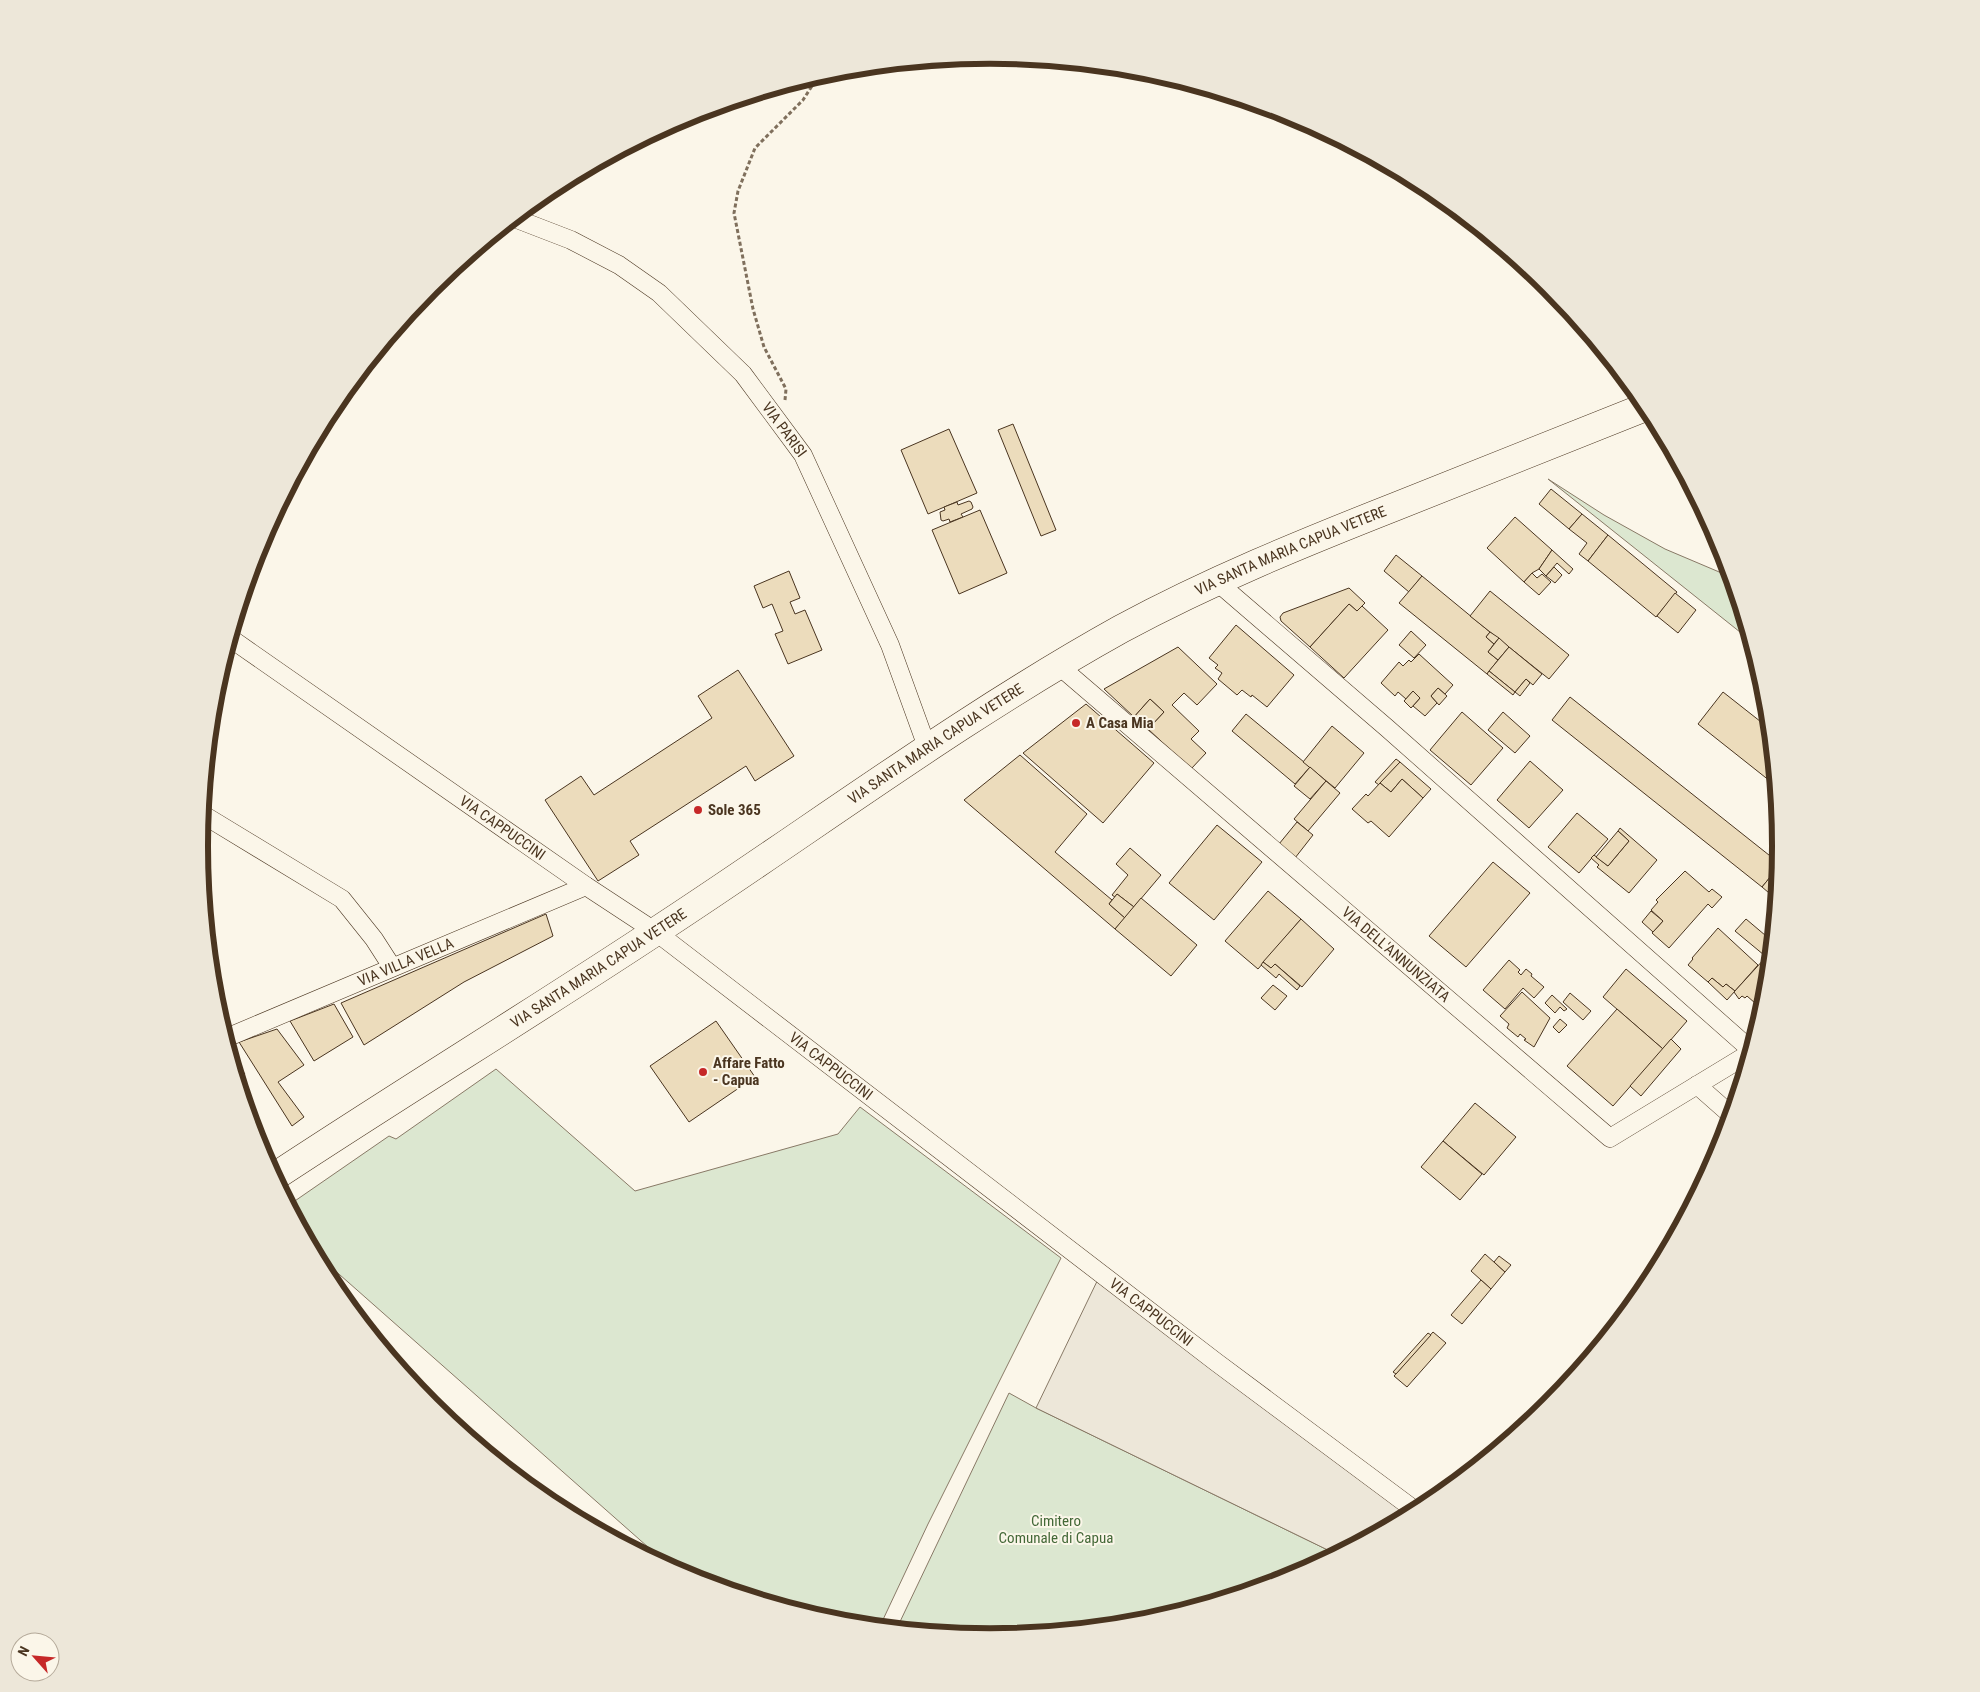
<svg xmlns="http://www.w3.org/2000/svg" width="1980" height="1692" viewBox="0 0 1980 1692" font-family="'Roboto Condensed',sans-serif">
  <style>
    .green { fill: #dce7d0; stroke: #887966 }
    .parking { fill: #ede7d9; stroke: #887966 }
    .building { fill: #ecdcbc; stroke: #4a3520 }
    .lines { fill: none; stroke-linecap: round; stroke-linejoin: round }
    .street-casing { stroke: #4a3520; stroke-width: 19 }
    .primary-casing { stroke: #4a3520; stroke-width: 29 }
    .path { stroke: #7f6f5c; stroke-width: 3; stroke-dasharray: 4 2.5; stroke-linecap: butt }
    .street { stroke: #fbf6e9; stroke-width: 18 }
    .primary { stroke: #fbf6e9; stroke-width: 28 }
    .poi-dot { fill: #c62828; stroke: #fbf6e9; stroke-width: 2 }
    .labels { text-anchor: middle; stroke-width: 4; stroke-linejoin: round; paint-order: stroke }
    .street-label { font-size: 15px; fill: #4a3520; stroke: #fbf6e9 }
    .poi-label { font-size: 15px; font-weight: bold; fill: #4a3520; stroke: #fbf6e9; text-anchor: start }
    .park-label { font-size: 15px; fill: #436837; stroke: #fbf6e9 }
    .rim { fill: none; stroke: #4a3520; stroke-width: 6 }
  </style>
  <rect width="100%" height="100%" fill="#fbf6e9"/>
  <g class="green">
    <path d="M1548 479 1604 515 1665 549 1731 577 1750 640Z"/>
    <path d="M496 1069 635 1191 838 1134 860 1107 1061 1258 928 1524 880 1626 835 1622 687 1577 674 1570 314 1252 289 1205 389 1136 396 1139Z"/>
    <path d="M1009 1393 1036 1408 1336 1554 1292 1577 1144 1622 990 1637 897 1628Z"/>
  </g>
  <path class="parking" d="M1101 1273 1411 1506 1403 1518 1336 1554 1036 1408Z"/>
  <g class="building">
    <path d="M1013 424 1056 530 1041 536 998 430Z"/>
    <path d="M949 429 977 493 928 514 901 450Z"/>
    <path d="M1551 489 1582 514 1569 529 1539 504Z"/>
    <path d="M969 501 971 502 973 507 972 509 961 514 963 517 950 522 949 519 943 521 941 520 940 512 945 510 944 507 957 502 958 505Z"/>
    <path d="M980 510 1007 573 959 594 932 530Z"/>
    <path d="M1582 514 1608 535 1588 561 1579 554 1587 543 1569 529Z"/>
    <path d="M1515 517 1552 550 1539 569 1532 573 1524 582 1487 548Z"/>
    <path d="M1608 535 1677 592 1656 617 1588 561Z"/>
    <path d="M1552 550 1573 569 1569 574 1557 563 1546 576 1539 569Z"/>
    <path d="M1396 555 1422 576 1409 592 1384 571Z"/>
    <path d="M1554 567 1562 575 1555 583 1546 576Z"/>
    <path d="M789 571 800 598 790 602 795 614 805 610 822 650 788 664 775 634 783 631 772 604 763 608 754 586Z"/>
    <path d="M1532 573 1537 578 1542 574 1551 582 1539 595 1524 582Z"/>
    <path d="M1422 576 1490 632 1486 637 1494 644 1488 652 1498 660 1487 674 1399 603Z"/>
    <path d="M1349 588 1365 603 1357 611 1349 604 1310 647 1281 621 1280 617 1283 613Z"/>
    <path d="M1490 591 1569 655 1549 679 1470 616Z"/>
    <path d="M1675 593 1696 610 1678 633 1657 616Z"/>
    <path d="M1349 604 1357 611 1362 606 1388 630 1344 678 1310 647Z"/>
    <path d="M1236 625 1294 675 1267 707 1252 695 1251 697 1242 690 1237 695 1218 679 1222 673 1215 668 1218 665 1209 658Z"/>
    <path d="M1411 631 1426 645 1414 658 1399 645Z"/>
    <path d="M1490 632 1499 638 1494 644 1486 637Z"/>
    <path d="M1499 638 1509 647 1498 660 1488 652Z"/>
    <path d="M1178 647 1217 684 1197 705 1184 693 1172 705 1199 731 1191 739 1206 753 1191 769 1148 729 1164 712 1150 699 1134 717 1104 689Z"/>
    <path d="M1509 647 1542 674 1533 685 1526 679 1515 692 1489 671Z"/>
    <path d="M1419 654 1453 685 1445 694 1438 688 1431 696 1437 703 1425 716 1413 706 1420 698 1413 691 1406 699 1398 692 1395 696 1381 683 1399 662 1403 666 1409 660 1411 662Z"/>
    <path d="M738 670 794 756 755 781 746 766 630 841 639 855 598 881 545 800 581 776 594 795 712 718 698 696Z"/>
    <path d="M1489 671 1515 692 1513 695 1487 674Z"/>
    <path d="M1526 679 1530 683 1520 696 1515 692Z"/>
    <path d="M1764 687 1767 700 1765 702 1757 696Z"/>
    <path d="M1438 688 1447 696 1439 705 1431 696Z"/>
    <path d="M1413 691 1420 698 1411 708 1404 701Z"/>
    <path d="M1723 692 1770 729 1775 785 1698 724Z"/>
    <path d="M1570 697 1779 863 1778 881 1771 876 1762 887 1552 720Z"/>
    <path d="M1150 699 1164 712 1148 729 1134 717Z"/>
    <path d="M1086 704 1154 763 1103 823 1023 753Z"/>
    <path d="M1462 712 1503 748 1471 785 1430 750Z"/>
    <path d="M1503 712 1530 736 1515 753 1488 730Z"/>
    <path d="M1246 714 1310 767 1295 784 1232 731Z"/>
    <path d="M1332 726 1364 753 1335 788 1303 762Z"/>
    <path d="M1020 755 1087 814 1055 852 1112 900 1109 904 1125 918 1115 929 964 800Z"/>
    <path d="M1396 759 1400 762 1379 785 1375 782Z"/>
    <path d="M1530 761 1563 790 1529 828 1497 800Z"/>
    <path d="M1400 762 1431 789 1423 798 1402 779 1391 792 1380 783Z"/>
    <path d="M1310 767 1326 781 1310 799 1294 786Z"/>
    <path d="M1402 779 1423 798 1389 837 1371 821 1368 823 1352 809 1366 794 1368 796 1380 783 1391 792Z"/>
    <path d="M1326 781 1340 793 1308 831 1294 819Z"/>
    <path d="M1577 813 1608 839 1579 873 1548 847Z"/>
    <path d="M1297 822 1313 835 1295 858 1279 844Z"/>
    <path d="M1217 825 1262 862 1214 920 1169 883Z"/>
    <path d="M1620 828 1657 860 1629 893 1597 867 1599 865 1591 858 1594 855 1608 866 1629 841 1618 831Z"/>
    <path d="M1618 831 1629 841 1608 866 1596 857Z"/>
    <path d="M1130 848 1161 875 1134 907 1117 894 1115 897 1112 895 1128 875 1116 864Z"/>
    <path d="M1493 862 1530 893 1466 967 1429 936Z"/>
    <path d="M1685 871 1709 892 1712 889 1722 897 1712 908 1708 904 1669 948 1652 933 1663 921 1651 910 1658 902 1656 900Z"/>
    <path d="M1771 876 1778 881 1775 898 1762 887Z"/>
    <path d="M1268 891 1301 919 1258 969 1225 941Z"/>
    <path d="M1117 894 1134 907 1125 918 1109 904Z"/>
    <path d="M1141 898 1197 945 1171 976 1115 929Z"/>
    <path d="M1651 911 1663 921 1653 932 1642 922Z"/>
    <path d="M546 914 553 936 464 982 364 1045 341 1003Z"/>
    <path d="M1301 919 1334 949 1302 987 1275 964 1271 968 1263 962Z"/>
    <path d="M1746 919 1772 941 1771 947 1764 955 1735 931Z"/>
    <path d="M1718 928 1758 965 1735 991 1726 984 1723 987 1712 978 1708 982 1688 965 1693 959 1692 958Z"/>
    <path d="M1766 957 1770 960 1766 1001 1763 1010 1747 996 1745 998 1742 996 1739 999 1734 992Z"/>
    <path d="M1509 960 1520 970 1518 972 1521 975 1526 969 1532 974 1531 976 1544 987 1534 998 1523 988 1505 1009 1483 990Z"/>
    <path d="M1263 962 1271 968 1275 964 1300 986 1297 990 1279 974 1276 978 1261 965Z"/>
    <path d="M1626 969 1687 1021 1663 1049 1603 997Z"/>
    <path d="M1712 978 1723 987 1726 984 1735 991 1727 1000 1708 982Z"/>
    <path d="M1273 985 1287 996 1275 1010 1261 998Z"/>
    <path d="M1522 992 1550 1018 1534 1047 1524 1040 1526 1039 1520 1034 1518 1037 1507 1028 1509 1024 1500 1016Z"/>
    <path d="M1570 993 1591 1011 1583 1020 1563 1002Z"/>
    <path d="M1552 995 1567 1009 1564 1011 1560 1007 1555 1013 1545 1003Z"/>
    <path d="M334 1004 353 1037 314 1061 290 1021Z"/>
    <path d="M1617 1009 1663 1049 1613 1106 1567 1066Z"/>
    <path d="M1560 1019 1567 1025 1559 1033 1553 1027Z"/>
    <path d="M716 1021 755 1077 689 1122 650 1066Z"/>
    <path d="M277 1029 304 1065 278 1082 304 1117 292 1126 239 1042Z"/>
    <path d="M1671 1039 1681 1049 1641 1096 1630 1086Z"/>
    <path d="M231 1057 245 1074 238 1080Z"/>
    <path d="M1475 1103 1516 1137 1484 1175 1443 1141Z"/>
    <path d="M1443 1141 1482 1174 1460 1200 1421 1167Z"/>
    <path d="M1485 1254 1505 1272 1491 1289 1471 1271Z"/>
    <path d="M1499 1256 1511 1265 1505 1272 1494 1262Z"/>
    <path d="M1481 1280 1491 1289 1462 1324 1451 1315Z"/>
    <path d="M1433 1332 1446 1343 1407 1387 1394 1376Z"/>
    <path d="M1428 1333 1431 1335 1396 1374 1393 1372Z"/>
  </g>
  <g class="lines">
    <g class="street-casing">
      <g id="street">
        <path id="s1" d="M514 218 571 240 619 265 659 293 743 374 803 455 890 645 927 747"/>
        <path d="M1216 581 1387 728 1751 1050"/>
        <path id="s2" d="M230 638 586 886 656 932 1216 1362 1416 1511"/>
        <path id="s3" d="M1058 665 1610 1138 1750 1053"/>
        <path d="M202 814 342 899 374 939 392 967"/>
        <path id="s4" d="M226 1038 586 886"/>
        <path d="M1697 1085 1731 1115"/>
      </g>
    </g>
    <g class="primary-casing">
      <g id="primary">
        <path id="s5" d="M274 1177C400 1094 529 1015 655 932 810 831 959 719 1121 629 1210 581 1303 543 1397 506 1480 473 1564 440 1648 406"/>
      </g>
    </g>
    <path class="path" d="M785 400 786 389 764 347 753 309 734 213 738 191 755 148 803 100 819 75"/>
    <use href="#street" class="street"/>
    <use href="#primary" class="primary"/>
  </g>
  <g class="poi-dot">
    <circle cx="1076" cy="723" r="5"/>
    <circle cx="698" cy="810" r="5"/>
    <circle cx="703" cy="1072" r="5"/>
  </g>
  <g class="labels">
    <g class="street-label">
      <text dy="5" stroke="none"><textPath href="#s1" startOffset="350">VIA PARISI</textPath></text>
      <text dy="5" stroke="none"><textPath href="#s5" startOffset="1196">VIA SANTA MARIA CAPUA VETERE</textPath></text>
      <text dy="5" stroke="none"><textPath href="#s5" startOffset="791">VIA SANTA MARIA CAPUA VETERE</textPath></text>
      <text dy="5" stroke="none"><textPath href="#s2" startOffset="332">VIA CAPPUCCINI</textPath></text>
      <text dy="5" stroke="none"><textPath href="#s3" startOffset="445">VIA DELL'ANNUNZIATA</textPath></text>
      <text dy="5" stroke="none"><textPath href="#s4" startOffset="195">VIA VILLA VELLA</textPath></text>
      <text dy="5" stroke="none"><textPath href="#s5" startOffset="386">VIA SANTA MARIA CAPUA VETERE</textPath></text>
      <text dy="5" stroke="none"><textPath href="#s2" startOffset="738">VIA CAPPUCCINI</textPath></text>
      <text dy="5" stroke="none"><textPath href="#s2" startOffset="1142">VIA CAPPUCCINI</textPath></text>
    </g>
    <g class="poi-label">
      <text x="1086" y="728">A Casa Mia</text>
      <text x="708" y="815">Sole 365</text>
      <text x="713" y="1068">Affare Fatto<tspan x="713" dy="17">- Capua</tspan></text>
    </g>
    <g class="park-label">
      <text x="1056" y="1526">Cimitero<tspan x="1056" dy="17">Comunale di Capua</tspan></text>
    </g>
  </g>
  <path d="M0 0H1980V1692H0ZM208 846a782 782 0 1 1 1564 0a782 782 0 1 1-1564 0Z" fill="#ede7d9" fill-rule="evenodd"/>
  <path class="rim" d="M208 846a782 782 0 1 1 1564 0a782 782 0 1 1-1564 0Z"/>
  <g transform="translate(35 1657) rotate(297)"><circle r="24" fill="#fbf6e9" stroke="#b4a999"/>
  <path d="M0-4L9 19L0 12L-9 19Z" fill="#c62828"/>
  <text y="-8" font-size="14" font-weight="bold" text-anchor="middle" fill="#4a3520">N</text>
  </g>
</svg>
